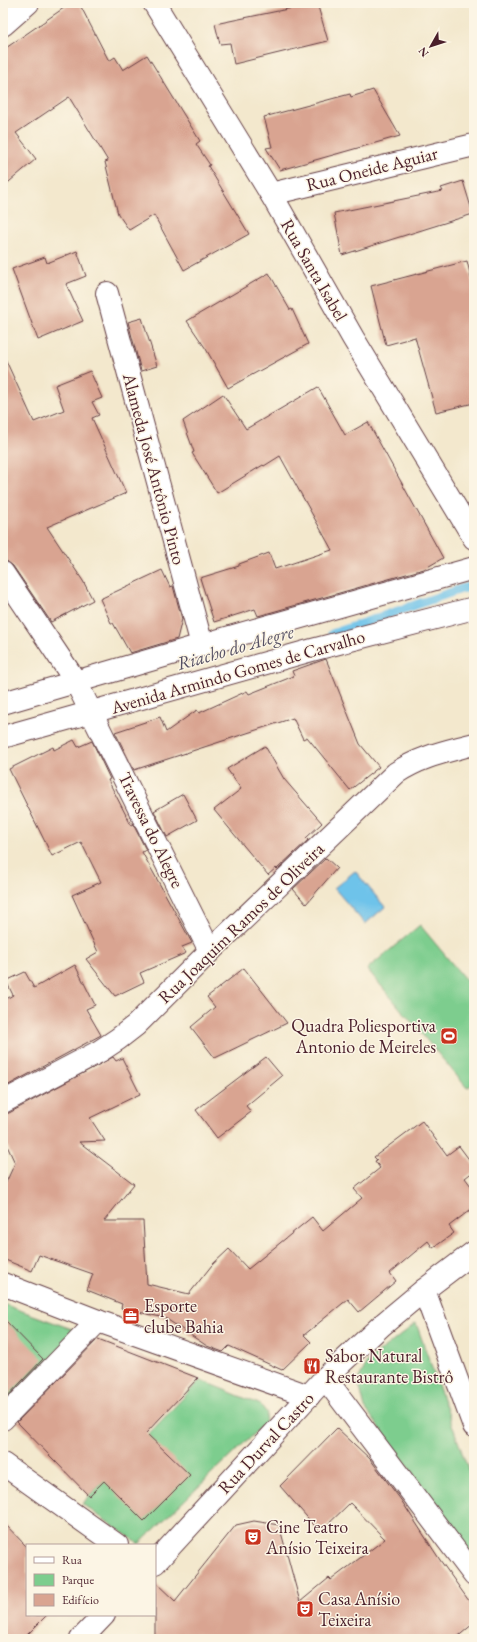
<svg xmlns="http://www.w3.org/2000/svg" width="477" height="1642" viewBox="0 0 477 1642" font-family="'EB Garamond',serif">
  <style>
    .green { fill: #7dcd8e; stroke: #64765c }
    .water { fill: #6ec3ea; stroke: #5c718a }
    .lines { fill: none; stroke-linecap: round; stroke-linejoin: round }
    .stream { stroke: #6ec3ea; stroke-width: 9 }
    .building { fill: #d9a491 }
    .minor-casing { stroke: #633d43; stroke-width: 24 }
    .minor { stroke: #fff; stroke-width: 22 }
    .labels { text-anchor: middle; stroke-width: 3; stroke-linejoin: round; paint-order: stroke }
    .street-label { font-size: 18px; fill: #4a1f2b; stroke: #fcf5e5 }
    .poi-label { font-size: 18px; fill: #4a1f2b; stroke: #fcf5e5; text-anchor: start }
    .water-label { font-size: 19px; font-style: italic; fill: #555064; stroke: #fcf5e5 }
  </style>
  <rect width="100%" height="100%" fill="#fcf5e5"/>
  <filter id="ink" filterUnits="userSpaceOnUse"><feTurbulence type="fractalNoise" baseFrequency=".025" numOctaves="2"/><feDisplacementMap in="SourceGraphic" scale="8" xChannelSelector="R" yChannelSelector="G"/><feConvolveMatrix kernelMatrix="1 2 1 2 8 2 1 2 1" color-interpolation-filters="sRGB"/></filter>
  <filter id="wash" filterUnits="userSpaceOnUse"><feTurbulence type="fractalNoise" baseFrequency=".012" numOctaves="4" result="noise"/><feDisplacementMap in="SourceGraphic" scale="16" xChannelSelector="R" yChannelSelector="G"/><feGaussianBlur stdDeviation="0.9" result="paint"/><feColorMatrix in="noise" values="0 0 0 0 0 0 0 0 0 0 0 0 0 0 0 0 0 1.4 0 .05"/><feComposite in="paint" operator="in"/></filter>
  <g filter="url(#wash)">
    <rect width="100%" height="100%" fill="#f3e8cd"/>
    <g class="green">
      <path d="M420 925 474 990V1083L467 1088 367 969Z"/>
      <path d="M3 1304 80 1332 3 1409Z"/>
      <path d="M416 1323 474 1486V1557L365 1408 358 1380 368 1361Z"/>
      <path d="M200 1380 259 1404 267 1414 265 1423 139 1544 82 1504Z"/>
    </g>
    <path class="water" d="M355 871 385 907 365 924 334 888Z"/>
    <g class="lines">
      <path class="stream" d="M332 634 461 589 474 586"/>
    </g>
    <g id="blocks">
      <g class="building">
        <path d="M71 3H79L109 61 115 57 123 70 147 55 200 141 196 144 210 165 208 166 249 234 184 270 154 215 129 230 118 214 105 162 108 161 69 97 16 133 36 159 3 187V50Z"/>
        <path d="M317 3 328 41 234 64 230 43 220 44 215 24Z"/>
        <path d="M373 90 400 136 280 170 266 148 272 147 264 117 350 94 351 97Z"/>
        <path d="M463 181 473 214 342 255 334 213 443 191 441 188Z"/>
        <path d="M77 251 86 276 66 284 83 321 38 340 12 269 45 257 47 263Z"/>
        <path d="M467 261 474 290V403L436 412 415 337 386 345 371 286Z"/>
        <path d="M269 273 290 310 292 309 308 344 228 388 206 349 187 321Z"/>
        <path d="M142 318 157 366 141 371 128 322Z"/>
        <path d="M3 354 34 422 64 410 55 385 90 371 102 398 92 402 99 415 92 418 126 493 47 527 83 581 93 600 51 622 13 566 3 558Z"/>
        <path d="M318 387 345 435 368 422 443 558 424 569 258 616 255 609 214 622 200 578 239 566V564L269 553 275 569 332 550 280 456 264 466 263 465 217 493 192 453 194 452 183 421 223 394 246 429Z"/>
        <path d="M162 570 170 587 173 586 182 619 177 639 130 653 113 623H111L100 599Z"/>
        <path d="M326 659 360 744 379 767 350 790 307 737 303 739 293 718 134 770 115 732 160 717 166 732 197 710 199 713 247 691 249 694 294 676 292 671Z"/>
        <path d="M74 740 78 747 92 741 110 779 108 780 131 825 133 824 146 850 142 852 192 943 182 947 186 953 140 973 144 982 115 996 86 959 98 952 72 895 101 882 81 842 52 856 9 769 53 747 54 750Z"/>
        <path d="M265 746 284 779 322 823 306 838 308 840 277 869 276 868 268 875 214 810 241 789 227 769Z"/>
        <path d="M183 794 197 820 167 837 154 811Z"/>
        <path d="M326 858 337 868 306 904 293 889Z"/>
        <path d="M75 965 95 1005 86 1009 101 1035 3 1088V1001L13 995 6 981 25 972 34 988Z"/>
        <path d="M244 968 287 1023 215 1058 191 1027 215 1007 207 997Z"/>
        <path d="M113 1057 116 1061 122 1058 140 1094 90 1118 105 1141 79 1142 134 1184 104 1221H143L147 1284 189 1294 212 1265 229 1249 248 1269 312 1217 323 1231 362 1198 354 1189 380 1168 375 1161 377 1160 374 1157 422 1121 447 1155 459 1146 474 1166V1171L465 1178 474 1190V1207L449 1226 454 1233 433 1248 428 1241 390 1273 396 1281 359 1312 348 1299 304 1335 311 1342 282 1370 229 1346 223 1352 207 1346 165 1318 121 1308 122 1304 87 1290 93 1274 39 1255 32 1271 3 1259V1189L15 1163 3 1137V1114L9 1113Z"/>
        <path d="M266 1057 282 1076 246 1106 251 1112 217 1138 196 1110Z"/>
        <path d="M3 1318 43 1359 3 1401Z"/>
        <path d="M98 1339 198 1378 146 1433 190 1475 144 1521 104 1481 89 1496 17 1422Z"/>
        <path d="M337 1428 370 1459 401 1500 440 1560 474 1608V1623L455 1639H155V1582L175 1601 236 1525 254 1521 279 1525 300 1602 329 1578 331 1580 385 1539 350 1503 320 1532 280 1486Z"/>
        <path d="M3 1522 27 1547V1615H47L23 1639H9L3 1632Z"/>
      </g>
    </g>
  </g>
  <g filter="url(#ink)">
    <use href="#blocks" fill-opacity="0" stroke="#633d43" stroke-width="1"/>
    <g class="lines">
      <g class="minor-casing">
        <g id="minor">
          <path d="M154 3 271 194 353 338 474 538"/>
          <path d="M3 25 28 3"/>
          <path d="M271 194 474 145"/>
          <path d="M107 293 202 645"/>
          <path d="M3 573 76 682 210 951"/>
          <path d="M3 703 202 645 474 568"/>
          <path d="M3 737 312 650 474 608"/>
          <path d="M3 1102 100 1051 118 1039 136 1025 210 951 396 773C422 756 445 752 474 744"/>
          <path d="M3 1284 98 1321 309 1396"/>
          <path d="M424 1290 474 1426"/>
          <path d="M325 1378 474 1575"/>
          <path d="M3 1419 98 1321"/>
          <path d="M3 1464 117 1545"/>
          <path d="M155 1563 325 1378 382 1325 424 1290 474 1252"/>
          <path d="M81 1639 104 1615"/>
        </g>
      </g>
      <use href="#minor" class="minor"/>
    </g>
  </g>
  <defs>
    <g id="stadium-square" transform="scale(0.9)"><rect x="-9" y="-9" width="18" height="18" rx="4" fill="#c8321e" stroke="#fcf5e5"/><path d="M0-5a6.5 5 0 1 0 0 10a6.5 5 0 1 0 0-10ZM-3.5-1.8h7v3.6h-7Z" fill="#fff"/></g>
    <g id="office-square" transform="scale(0.9)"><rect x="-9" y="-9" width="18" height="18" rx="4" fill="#c8321e" stroke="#fcf5e5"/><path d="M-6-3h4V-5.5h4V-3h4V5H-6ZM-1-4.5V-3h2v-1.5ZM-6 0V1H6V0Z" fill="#fff"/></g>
    <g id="restaurant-square" transform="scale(0.9)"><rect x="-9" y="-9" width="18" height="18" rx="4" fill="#c8321e" stroke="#fcf5e5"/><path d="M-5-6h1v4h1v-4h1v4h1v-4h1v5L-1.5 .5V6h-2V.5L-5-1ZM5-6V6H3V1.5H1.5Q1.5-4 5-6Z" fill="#fff"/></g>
    <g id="theatre-square" transform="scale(0.9)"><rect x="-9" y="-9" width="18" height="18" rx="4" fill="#c8321e" stroke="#fcf5e5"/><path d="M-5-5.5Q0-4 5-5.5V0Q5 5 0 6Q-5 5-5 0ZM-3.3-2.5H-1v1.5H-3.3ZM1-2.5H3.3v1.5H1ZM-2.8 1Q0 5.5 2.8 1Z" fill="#fff"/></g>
  </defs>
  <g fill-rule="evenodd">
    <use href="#stadium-square" x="449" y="1036"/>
    <use href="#office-square" x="131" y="1316"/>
    <use href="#restaurant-square" x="312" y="1366"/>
    <use href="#theatre-square" x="253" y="1537"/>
    <use href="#theatre-square" x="305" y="1609"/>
  </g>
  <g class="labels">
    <g class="street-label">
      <text transform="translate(372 169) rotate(-14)" y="6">Rua Oneide Aguiar</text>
      <text transform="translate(314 270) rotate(60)" y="6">Rua Santa Isabel</text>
      <text transform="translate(154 469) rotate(75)" y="6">Alameda José Antônio Pinto</text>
      <text transform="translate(238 672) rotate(-16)" y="6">Avenida Armindo Gomes de Carvalho</text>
      <text transform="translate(151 830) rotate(64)" y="6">Travessa do Alegre</text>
      <text transform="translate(241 923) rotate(-44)" y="6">Rua Joaquim Ramos de Oliveira</text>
      <text transform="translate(266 1443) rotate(-47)" y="6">Rua Durval Castro</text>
    </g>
    <g class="poi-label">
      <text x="436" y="1032" text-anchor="end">Quadra Poliesportiva<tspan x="436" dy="21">Antonio de Meireles</tspan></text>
      <text x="144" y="1312">Esporte<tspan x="144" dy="21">clube Bahia</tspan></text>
      <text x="325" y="1362">Sabor Natural<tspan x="325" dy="21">Restaurante Bistrô</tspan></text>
      <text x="266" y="1533">Cine Teatro<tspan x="266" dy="21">Anísio Teixeira</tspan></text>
      <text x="318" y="1605">Casa Anísio<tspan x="318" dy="21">Teixeira</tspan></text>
    </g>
    <g class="water-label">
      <text transform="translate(235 647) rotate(-16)" y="7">Riacho do Alegre</text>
    </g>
  </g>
  <rect width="477" height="1642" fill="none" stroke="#fcf5e5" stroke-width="16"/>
  <rect x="26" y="1544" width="130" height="72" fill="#fcf5e5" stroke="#b59f9b"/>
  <rect x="34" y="1557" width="20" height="6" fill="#ffffff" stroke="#b59f9b"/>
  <text x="62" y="1564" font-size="12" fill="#4a1f2b">Rua</text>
  <rect x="34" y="1574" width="20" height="12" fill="#7dcd8e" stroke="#b59f9b"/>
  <text x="62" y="1584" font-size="12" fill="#4a1f2b">Parque</text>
  <rect x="34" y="1594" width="20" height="12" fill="#d9a491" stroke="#b59f9b"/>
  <text x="62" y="1604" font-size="12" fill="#4a1f2b">Edifício</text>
  <g transform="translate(431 46) rotate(231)" stroke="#fcf5e5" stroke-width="3" paint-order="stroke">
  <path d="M0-3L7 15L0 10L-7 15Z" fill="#4a1f2b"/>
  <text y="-6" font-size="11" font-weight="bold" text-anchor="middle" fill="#4a1f2b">N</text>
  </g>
</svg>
